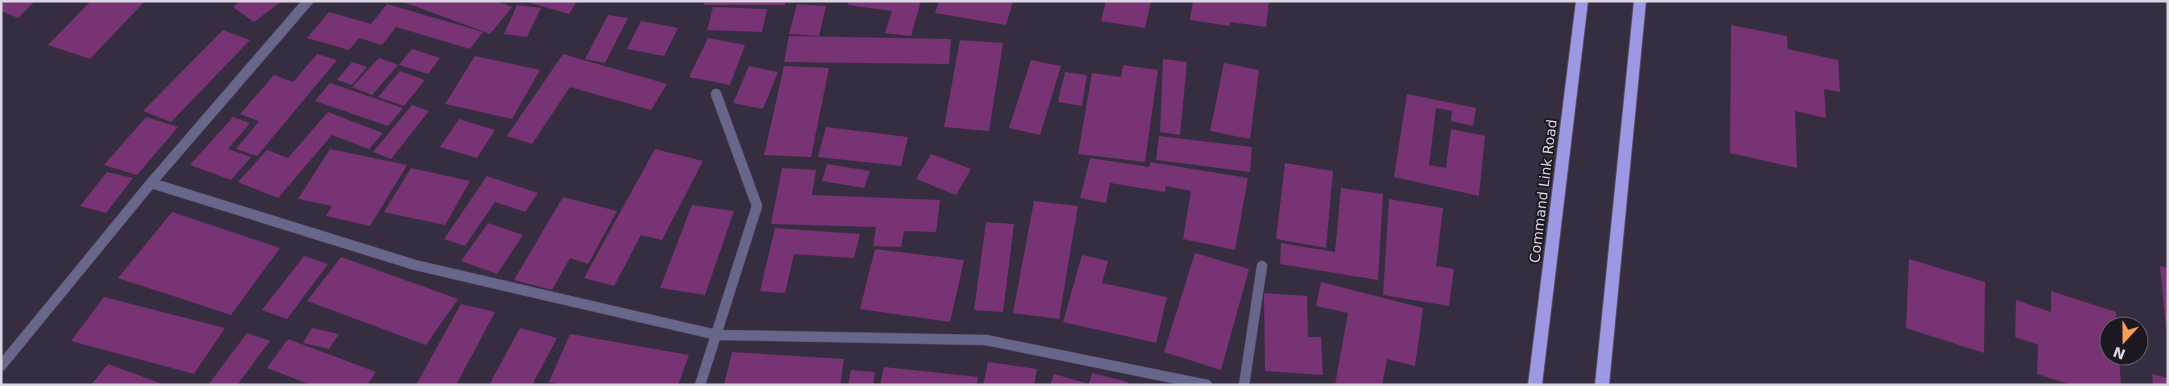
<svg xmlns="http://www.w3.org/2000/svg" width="2169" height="386" viewBox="0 0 2169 386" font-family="'DejaVu Sans',sans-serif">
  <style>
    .building { fill: #773373 }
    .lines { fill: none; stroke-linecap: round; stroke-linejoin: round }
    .minor-casing { stroke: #554b5e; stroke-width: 11 }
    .primary-casing { stroke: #554b5e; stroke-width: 2 }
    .minor { stroke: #68668b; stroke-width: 10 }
    .primary { fill: #9d98e3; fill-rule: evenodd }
    .labels { text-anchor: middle; stroke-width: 4; stroke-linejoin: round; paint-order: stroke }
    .street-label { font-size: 14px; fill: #dcd6e3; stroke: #1c1821 }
  </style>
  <rect width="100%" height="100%" fill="#372d41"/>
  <g class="building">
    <path d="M6 1H35L18 18 1 11V5Z"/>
    <path d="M91 1H145L90 59 48 45Z"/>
    <path d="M241 1H282L254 22 233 7Z"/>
    <path d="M401 1H497L512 7 490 34Z"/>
    <path d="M524 1H577L569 14Z"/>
    <path d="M705 1H785V5H704Z"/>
    <path d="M849 1H921L911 36 885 33 892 11 848 5Z"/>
    <path d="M939 1H1013L1006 25 935 13Z"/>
    <path d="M1106 1H1151L1145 28 1101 21Z"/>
    <path d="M1193 1H1269L1266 27 1230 22V26L1190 20Z"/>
    <path d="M387 4 483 32 470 49 396 27 382 45 359 38 349 50 307 38 329 12 371 24Z"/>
    <path d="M797 4 826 6 819 36 789 34Z"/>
    <path d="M517 5 541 8 527 37 504 34Z"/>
    <path d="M713 7 767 9 762 32 707 30Z"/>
    <path d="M608 15 628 18 605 63 585 59Z"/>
    <path d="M641 21 678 28 664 56 627 49Z"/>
    <path d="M1731 25 1787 36 1788 49 1838 60 1840 92 1824 89 1826 118 1795 111 1797 168 1730 153Z"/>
    <path d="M223 30 250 40 171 122 143 111Z"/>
    <path d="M789 36 951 39 949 64 784 62Z"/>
    <path d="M708 38 745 45 730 85 689 77Z"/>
    <path d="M960 40 1003 43 989 131 944 127Z"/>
    <path d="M412 49 440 58 428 74 399 65Z"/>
    <path d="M317 54 337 60 257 156 236 149 259 121 240 114 274 75 293 82Z"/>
    <path d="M563 54 667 84 651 110 570 87 532 144 507 136Z"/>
    <path d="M475 56 540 70 512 119 445 104Z"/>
    <path d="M379 58 398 65 372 95 352 87Z"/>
    <path d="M1163 59 1187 62 1180 135 1160 132Z"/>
    <path d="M1031 60 1061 66 1040 135 1009 128Z"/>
    <path d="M352 62 367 67 352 85 337 80Z"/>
    <path d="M1224 63 1259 70 1250 139 1210 131Z"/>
    <path d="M1123 65 1158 70 1145 162 1078 154 1092 73 1121 77Z"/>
    <path d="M749 66 778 72 763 109 733 103Z"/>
    <path d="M784 66 829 68 811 157 764 155Z"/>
    <path d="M400 71 425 80 404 106 378 97Z"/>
    <path d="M1065 72 1087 75 1082 106 1058 102Z"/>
    <path d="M330 83 403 108 388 126 315 101Z"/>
    <path d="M1407 94 1476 108 1473 126 1451 121 1452 111 1436 108 1429 165 1446 168 1451 129 1485 136 1479 196 1394 177Z"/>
    <path d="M412 105 429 111 391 159 373 152Z"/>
    <path d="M328 112 383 133 369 149 332 135 278 198 238 182 267 150 288 158Z"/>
    <path d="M146 117 178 127 137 175 104 165Z"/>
    <path d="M233 117 250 123 228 149 251 157 231 180 190 165Z"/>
    <path d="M459 119 495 130 477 158 440 147Z"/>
    <path d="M826 127 908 137 901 166 818 157Z"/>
    <path d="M1159 136 1252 147 1250 172 1156 160Z"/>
    <path d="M330 149 407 165 370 226 326 216 332 206 298 199Z"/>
    <path d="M655 149 703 161 662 240 641 235 614 286 584 278Z"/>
    <path d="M931 154 971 169 956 195 916 179Z"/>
    <path d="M1090 158 1149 167 1150 162 1248 178 1235 250 1183 239 1191 191 1166 186 1165 192 1110 183 1106 203 1080 198Z"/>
    <path d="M1285 163 1333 171 1326 248 1276 239Z"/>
    <path d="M827 164 870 171 864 188 822 181Z"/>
    <path d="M411 168 470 181 445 225 384 212Z"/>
    <path d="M782 168 816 170 812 195 940 200 936 232 904 231 901 247 873 246 876 227 771 224Z"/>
    <path d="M107 172 133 178 106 213 80 206Z"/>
    <path d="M487 176 538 193 525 212 495 202 465 246 444 239Z"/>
    <path d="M1341 188 1383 194 1378 280 1280 264 1281 243 1335 252Z"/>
    <path d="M563 197 617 211 588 264 570 258 552 290 514 280Z"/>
    <path d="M1389 199 1443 208 1436 266 1454 269 1449 306 1383 295Z"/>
    <path d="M1034 201 1078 206 1059 319 1013 313Z"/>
    <path d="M692 205 734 211 705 295 660 288Z"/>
    <path d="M172 212 280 248 231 315 118 278Z"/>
    <path d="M986 222 1014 224 1003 312 974 310Z"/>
    <path d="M488 223 523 235 497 274 461 261Z"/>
    <path d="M775 228 860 234 854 258 794 254 785 293 760 291Z"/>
    <path d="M875 249 964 260 950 322 860 309Z"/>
    <path d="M1195 253 1249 269 1221 370 1164 352Z"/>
    <path d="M1082 255 1108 261 1102 283 1167 297 1156 343 1063 322Z"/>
    <path d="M304 256 328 264 287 319 262 310Z"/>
    <path d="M341 257 458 299 426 345 307 301Z"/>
    <path d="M1909 259 1985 282 1984 353 1906 328Z"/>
    <path d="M2160 266 2168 268V329H2166Z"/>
    <path d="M1321 282 1423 308 1415 366 1387 359 1382 385H1335L1348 313 1316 306Z"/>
    <path d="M2051 291 2116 312 2117 326H2109V356H2119L2121 385H2072L2037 374 2038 345 2015 337 2016 300 2051 312Z"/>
    <path d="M1264 293 1307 296 1308 337H1321L1323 375 1265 371Z"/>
    <path d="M104 297 225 328 194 374 71 341Z"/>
    <path d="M461 304 495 312 456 385H416Z"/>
    <path d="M312 328 339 334 329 349 303 343Z"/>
    <path d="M520 328 557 338 532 385H489Z"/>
    <path d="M247 333 270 341 237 385H208Z"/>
    <path d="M570 334 689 355 678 385H562L549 382Z"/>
    <path d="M288 339 376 372 367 385H311L267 368Z"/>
    <path d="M732 352 844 359 840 385H724Z"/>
    <path d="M988 362 1037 369 1034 385H983Z"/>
    <path d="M108 364 165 385H91Z"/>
    <path d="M884 367 978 377 977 385H880Z"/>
    <path d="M851 370 875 372 873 385H848Z"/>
    <path d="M1092 373 1128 382 1127 385H1050L1054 374 1089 384Z"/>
    <path d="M2152 374 2168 378V385H2153Z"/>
  </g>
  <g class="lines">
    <g class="minor-casing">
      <g id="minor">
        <path d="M151 183 415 265 717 335 986 340 1207 385"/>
        <path d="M1 366 151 183 308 1"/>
        <path d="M700 385 757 206 716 94"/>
        <path d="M1244 385 1262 266"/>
      </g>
    </g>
    <g class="primary-casing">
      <g id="primary">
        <path d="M1576 1H1588L1542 385H1528Z"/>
        <path d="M1634 1H1646L1609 385H1595Z"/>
      </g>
    </g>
    <use href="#minor" class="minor"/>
    <use href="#primary" class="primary"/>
  </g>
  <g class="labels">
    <g class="street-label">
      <text transform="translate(1543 191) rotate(-83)" y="5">Command Link Road</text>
    </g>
  </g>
  <rect width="2169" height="386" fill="none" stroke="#dcd6e3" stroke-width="5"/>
  <g transform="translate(2124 341) rotate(201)"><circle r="24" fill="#1c1821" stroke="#69646f"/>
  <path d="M0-4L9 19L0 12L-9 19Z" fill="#fc9d54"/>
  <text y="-8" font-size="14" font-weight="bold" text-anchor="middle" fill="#dcd6e3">N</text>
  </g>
</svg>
